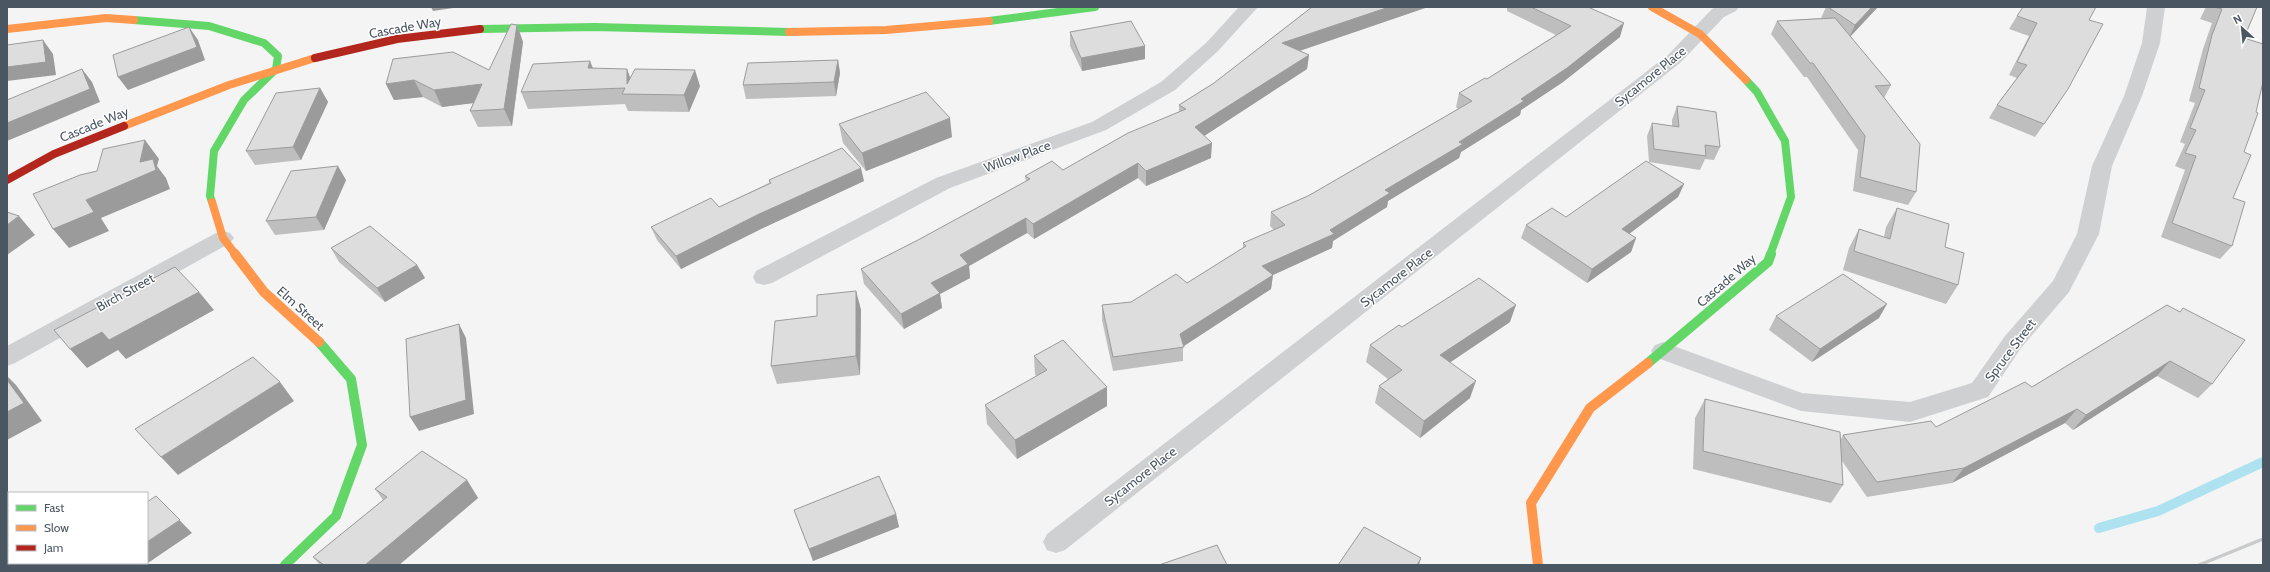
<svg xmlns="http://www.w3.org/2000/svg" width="2270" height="572" viewBox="0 0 2270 572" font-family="Cabin,sans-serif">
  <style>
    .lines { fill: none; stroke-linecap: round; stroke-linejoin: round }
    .stream { stroke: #aee2f0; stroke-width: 10 }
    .street { fill: #ced0d2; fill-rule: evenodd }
    .fast-far1 { stroke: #63d668; stroke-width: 8 }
    .fast { stroke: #63d668; stroke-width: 10 }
    .slow-far1 { stroke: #ff974d; stroke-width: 8 }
    .slow { stroke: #ff974d; stroke-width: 10 }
    .jam { stroke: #b3261e; stroke-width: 8 }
    .rail { stroke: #c9cacc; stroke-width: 3.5 }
    .wall { fill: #bebebf }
    .shaded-wall { fill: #9b9b9b }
    .building { fill: #ddddde; stroke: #9b9b9b }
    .labels { text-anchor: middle; stroke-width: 3; stroke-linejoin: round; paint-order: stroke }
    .street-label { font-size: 13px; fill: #4a5661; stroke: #fff }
  </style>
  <rect width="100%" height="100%" fill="#f4f4f4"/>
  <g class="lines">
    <path class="stream" d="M2099 528 2158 511 2263 462"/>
    <g class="street">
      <path d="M1239 7H1258L1218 51 1175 90 1106 130 950 188 772 283 764 285 756 283 753 277 756 271 936 178 1092 122 1161 82 1206 43Z"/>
      <path d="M1716 7H1739L1736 11 1724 17 1680 63 1065 550 1056 553 1047 550 1043 542 1047 534 1668 55 1712 9Z"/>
      <path d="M2147 7H2165L2160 43 2142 96 2112 166 2099 234 2069 292 2021 348 1988 397 1910 422 1801 411 1655 357 1651 351 1655 345 1663 342 1802 393 1910 402 1972 383 2005 336 2053 281 2077 234 2092 166 2124 96 2142 43Z"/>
      <path d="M223 231 230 233 234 238 230 243 15 363 7 366V346L216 233Z"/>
    </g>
    <g class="fast-far1">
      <path d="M134 20 209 26 264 43 278 56 276 69 244 100 214 151 210 196 212 202"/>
      <path d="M989 21 1095 7"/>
      <path d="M480 29 595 27 789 32"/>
      <path d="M1746 80 1757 92 1785 141 1791 197 1770 255"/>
    </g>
    <g class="fast">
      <path d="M1648 363 1768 262 1771 254"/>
      <path d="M285 565 336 516 362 445 351 379 319 342"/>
    </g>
    <g class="slow-far1">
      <path d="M1652 7 1700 34 1746 80"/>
      <path d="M7 29 106 18 134 20"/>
      <path d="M789 32 886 30 989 21"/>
      <path d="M124 126 229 85 315 58"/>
      <path d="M212 202 223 238 236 255"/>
    </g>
    <g class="slow">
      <path d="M235 254 264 292 319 342"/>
      <path d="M1538 565 1531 503 1590 408 1648 363"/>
    </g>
    <g class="jam">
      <path d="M315 58 397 39 480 29"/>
      <path d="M7 180 54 154 124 126"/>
    </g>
    <path class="rail" d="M2199 565 2263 539"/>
  </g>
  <g class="wall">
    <path d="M1312 7H1428L1300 51 1309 55 1307 69 1204 136 1211 158 1146 186 1138 178 1034 239 1027 233 969 266 970 278 940 294 942 308 904 329 864 284 861 269 918 240 1026 182 1025 176 1063 170 1179 112V105L1214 83Z"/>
    <path d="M1507 7H1588L1620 37 1563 82 1521 110 1520 115 1461 152 1459 158 1388 201 1387 207 1333 241 1332 248 1273 275 1271 289 1183 346V361L1113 371 1102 320V305L1131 302 1187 283 1243 248V243L1274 230 1270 226 1271 212 1308 196 1458 109 1456 107 1459 93 1487 79 1556 35 1507 11Z"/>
    <path d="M1826 7H1878L1850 36 1891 85 1884 98 1916 192 1908 205 1853 191 1858 150 1807 77H1804L1771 34 1777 21 1821 18Z"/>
    <path d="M2206 7H2257L2244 38V152L2233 198 2232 246 2220 259 2161 237 2185 170 2175 166 2185 144 2180 142 2195 103 2189 101 2203 49 2212 23 2200 19Z"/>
    <path d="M2017 16 2089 20 2059 103 2035 137 1989 118 1997 105 2017 78 2009 75 2029 36 2009 29Z"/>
    <path d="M517 25 523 42 512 126 478 127 470 111 473 103 442 107 423 97 394 100 386 84 489 70Z"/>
    <path d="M1070 32 1145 59 1082 71 1070 46Z"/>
    <path d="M838 60 840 73 836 96 746 99 743 85Z"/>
    <path d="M593 68 630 78 700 86 689 112 628 111 625 104 528 109 521 92Z"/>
    <path d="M320 88 328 102 301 160 255 165 246 151Z"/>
    <path d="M1677 106 1720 147 1714 160 1705 159 1700 170 1649 162 1647 136 1652 123 1672 126V120Z"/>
    <path d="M839 124 952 137 866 171 843 143Z"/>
    <path d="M346 180 324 230 275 235 266 221Z"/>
    <path d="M769 180 864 181 761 229 681 269 657 240 651 227 719 207 769 183Z"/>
    <path d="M1684 184 1678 197 1629 234 1636 238 1631 252 1587 283 1521 238 1526 225 1566 217Z"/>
    <path d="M1897 208 1945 247 1958 285 1946 304 1843 270 1849 248 1859 229 1884 237 1886 227Z"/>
    <path d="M331 248 417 265 425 278 385 302 339 262Z"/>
    <path d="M856 291 861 310 860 375 777 384 771 366Z"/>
    <path d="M2167 305 2212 384 2198 398 2157 376 2073 430 2065 423 1952 483 1867 497 1842 461 1843 485 1831 503 1693 469 1695 418 1705 399 1841 439 1843 435 1936 427 2032 387Z"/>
    <path d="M1776 316 1879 318 1812 362 1769 330Z"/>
    <path d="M1510 322 1450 362 1470 398 1420 438 1375 403 1379 386 1388 379 1366 362 1370 345 1402 327Z"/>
    <path d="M1034 356 1107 406 1017 459 987 424 985 405 1037 376 1035 375Z"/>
    <path d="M467 480 478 498 399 565H320L313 557 383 500 375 489Z"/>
    <path d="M794 510 896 514 899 527 813 561Z"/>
  </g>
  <g class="shaded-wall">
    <path d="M431 7H460L433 11Z"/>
    <path d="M1389 7H1428L1281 57 1282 43Z"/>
    <path d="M1872 7H1878L1849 38 1855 25Z"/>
    <path d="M1624 23 1620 37 1563 82 1521 110 1520 115 1461 152 1459 158 1388 201 1387 207 1333 241 1332 248 1273 275 1271 289 1181 348 1180 334 1262 266 1330 230 1385 190 1459 142 1521 99Z"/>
    <path d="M517 25 523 42 512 126 504 109Z"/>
    <path d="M189 27 198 40 205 60 128 90 118 77Z"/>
    <path d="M43 40 53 54 56 75 7 81V67Z"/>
    <path d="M1145 46V59L1082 71 1081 58Z"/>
    <path d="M1309 55 1307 69 1195 142V127Z"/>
    <path d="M838 60 840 73 836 96 834 82Z"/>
    <path d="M590 61 597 78 588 68Z"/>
    <path d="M82 69 92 82 100 102 7 141V123Z"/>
    <path d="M627 69 633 85 627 84Z"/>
    <path d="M695 70 700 86 689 112 684 95Z"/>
    <path d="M414 80 423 97 394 100 386 84Z"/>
    <path d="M482 84 490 101 442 107 434 90Z"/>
    <path d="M320 88 328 102 301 160 293 147Z"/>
    <path d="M950 118 952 137 866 171 862 153Z"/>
    <path d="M145 140 159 159 157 166 166 178 170 189 101 218 109 231 69 248 53 229 86 200 140 162Z"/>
    <path d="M1212 143 1211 158 1146 186V171Z"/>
    <path d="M1138 163V178L1034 239 1033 224Z"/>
    <path d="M338 166 346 180 324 230 316 217Z"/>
    <path d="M861 168 864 181 761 229 681 269 676 256 757 215Z"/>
    <path d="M1684 184 1678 197 1617 243 1622 229Z"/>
    <path d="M19 216 35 235 7 255V225Z"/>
    <path d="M1026 218 1027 233 969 266 970 278 940 294 942 308 904 329 901 314 931 283 960 255Z"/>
    <path d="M1636 238 1631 252 1587 283 1592 269Z"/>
    <path d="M417 265 425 278 385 302 377 288Z"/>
    <path d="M856 291 861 310 860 375 856 356Z"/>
    <path d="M199 292 214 310 126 359 118 350 87 368 70 349 102 332Z"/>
    <path d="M1887 304 1879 318 1812 362 1820 349Z"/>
    <path d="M1516 305 1510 322 1436 372 1440 355Z"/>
    <path d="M459 324 466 338 474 414 419 431 410 417Z"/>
    <path d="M2170 361 2157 376 2073 430 2086 415Z"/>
    <path d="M7 376 16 385 42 421 7 440Z"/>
    <path d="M1476 381 1470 398 1420 438 1424 421Z"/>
    <path d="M280 382 294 401 178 475 161 457Z"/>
    <path d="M1107 387V406L1017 459 1015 440Z"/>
    <path d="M2077 409 2065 423 1952 483 1964 468Z"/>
    <path d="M467 480 478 498 399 565H365Z"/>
    <path d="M156 496 192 533 145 565H112L115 563H147V542Z"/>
    <path d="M896 514 899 527 813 561 809 549Z"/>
    <path d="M1421 558 1419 565H1417Z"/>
  </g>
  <g class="building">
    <path d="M1312 7H1389L1282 43 1309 55 1195 127 1212 143 1146 171 1138 163 1033 224 1026 218 960 255 968 264 931 283 940 293 901 314 861 269 918 240 1030 179 1025 176 1052 161 1063 170 1128 133 1186 109 1179 105 1214 83Z"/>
    <path d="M1531 7H1588L1624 23 1567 68 1521 99 1524 101 1459 142 1463 144 1385 190 1390 193 1330 230 1334 234 1262 266 1273 275 1180 334 1184 347 1113 357 1102 305 1131 302 1176 274 1187 283 1246 246 1243 243 1285 225 1271 212 1308 196 1472 101 1459 93 1485 78 1487 79 1571 26Z"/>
    <path d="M1828 7H1872L1855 25Z"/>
    <path d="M2023 7H2096L2089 20 2103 24 2068 89 2044 124 1997 105 2027 65 2017 62 2037 23 2017 16Z"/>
    <path d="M2214 7H2257L2244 38 2263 44V82L2256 112 2258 113 2244 152 2251 155 2233 198 2245 202 2232 246 2172 223 2196 156 2185 153 2196 130 2190 128 2205 90 2199 88 2212 35 2222 9Z"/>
    <path d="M1835 18 1891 85 1875 86 1920 144 1916 192 1860 177 1865 136 1813 63H1810L1777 21Z"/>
    <path d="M1131 21 1145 46 1081 58 1070 32Z"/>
    <path d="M511 24 517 25 504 109 470 111 482 84 434 90 414 80 386 84 393 59 453 52 489 70Z"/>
    <path d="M189 27 197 47 118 77 113 55Z"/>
    <path d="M43 40 46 62 7 67V45Z"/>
    <path d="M838 60 834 82 743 85 748 63Z"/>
    <path d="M590 61 588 68 627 69V84L635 69 695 70 684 95 622 94 625 88 521 92 533 64Z"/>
    <path d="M82 69 90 89 7 123V100Z"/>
    <path d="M320 88 293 147 246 151 276 93Z"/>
    <path d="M926 92 950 118 862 153 839 124Z"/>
    <path d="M1677 106 1716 112 1720 147 1705 145 1706 156 1654 149 1652 123 1679 127Z"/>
    <path d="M145 140 140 162 153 159 156 170 86 200 94 212 53 229 33 194 80 175 97 171 103 149Z"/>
    <path d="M842 148 861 168 757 215 676 256 651 227 711 198 719 207 771 183 769 180Z"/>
    <path d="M1646 161 1684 184 1622 229 1636 238 1592 269 1526 225 1552 208 1566 217Z"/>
    <path d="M338 166 316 217 266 221 291 171Z"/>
    <path d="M1897 208 1949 224 1945 247 1964 253 1958 285 1854 251 1859 229 1890 239Z"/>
    <path d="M7 212 19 216 7 225Z"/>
    <path d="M370 226 417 265 377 288 331 248Z"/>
    <path d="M175 267 199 292 109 340 102 332 70 349 54 330Z"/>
    <path d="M1843 274 1887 304 1820 349 1776 316Z"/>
    <path d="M1479 278 1516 305 1440 355 1476 381 1424 421 1379 386 1402 370 1370 345 1399 325 1402 327Z"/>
    <path d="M856 291V356L771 366 775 321 817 316V295Z"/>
    <path d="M2167 305 2180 312 2183 308 2245 340 2212 384 2170 361 2086 415 2077 409 1964 468 1877 482 1843 435 1931 421 1936 427 2025 382 2032 387Z"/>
    <path d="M459 324 466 400 410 417 406 339Z"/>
    <path d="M1063 340 1107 387 1015 440 985 405 1047 370 1034 356Z"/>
    <path d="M253 357 280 382 161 457 135 429Z"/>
    <path d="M7 380 24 403 7 412Z"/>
    <path d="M1705 399 1840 432 1843 485 1703 451Z"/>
    <path d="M422 451 467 480 365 565H324L313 557 387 497 375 489Z"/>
    <path d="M879 476 896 514 809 549 794 510Z"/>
    <path d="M156 496 180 520 147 542V502Z"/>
    <path d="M1364 527 1421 558 1417 565H1338Z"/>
    <path d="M1217 545 1227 565H1159Z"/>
    <path d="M51 563H115L112 565H48Z"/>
  </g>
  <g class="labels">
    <g class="street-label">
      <text transform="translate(405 27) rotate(-10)" y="5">Cascade Way</text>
      <text transform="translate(1650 76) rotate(-39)" y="5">Sycamore Place</text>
      <text transform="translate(94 124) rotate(-22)" y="5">Cascade Way</text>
      <text transform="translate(1017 156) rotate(-20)" y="5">Willow Place</text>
      <text transform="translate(1396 277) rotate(-38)" y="5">Sycamore Place</text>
      <text transform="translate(1726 280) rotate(-41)" y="5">Cascade Way</text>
      <text transform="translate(125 292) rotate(-29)" y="5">Birch Street</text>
      <text transform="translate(301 308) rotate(42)" y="5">Elm Street</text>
      <text transform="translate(2010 350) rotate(-53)" y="5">Spruce Street</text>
      <text transform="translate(1140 476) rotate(-38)" y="5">Sycamore Place</text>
    </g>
  </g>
  <rect width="2270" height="572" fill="none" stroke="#4a5661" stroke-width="16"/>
  <rect x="8" y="492" width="140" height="72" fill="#ffffff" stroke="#b7bbc0"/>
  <rect x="16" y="505" width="20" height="6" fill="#63d668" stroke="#b7bbc0"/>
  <text x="44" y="512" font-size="12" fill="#4a5661">Fast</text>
  <rect x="16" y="525" width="20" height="6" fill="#ff974d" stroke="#b7bbc0"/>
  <text x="44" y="532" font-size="12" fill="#4a5661">Slow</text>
  <rect x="16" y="545" width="20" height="6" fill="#b3261e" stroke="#b7bbc0"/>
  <text x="44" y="552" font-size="12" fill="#4a5661">Jam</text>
  <g transform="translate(2242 28) rotate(333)" stroke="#ffffff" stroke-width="3" paint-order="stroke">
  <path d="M0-3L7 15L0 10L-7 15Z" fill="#4a5661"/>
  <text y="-6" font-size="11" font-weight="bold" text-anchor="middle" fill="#4a5661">N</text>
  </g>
</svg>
